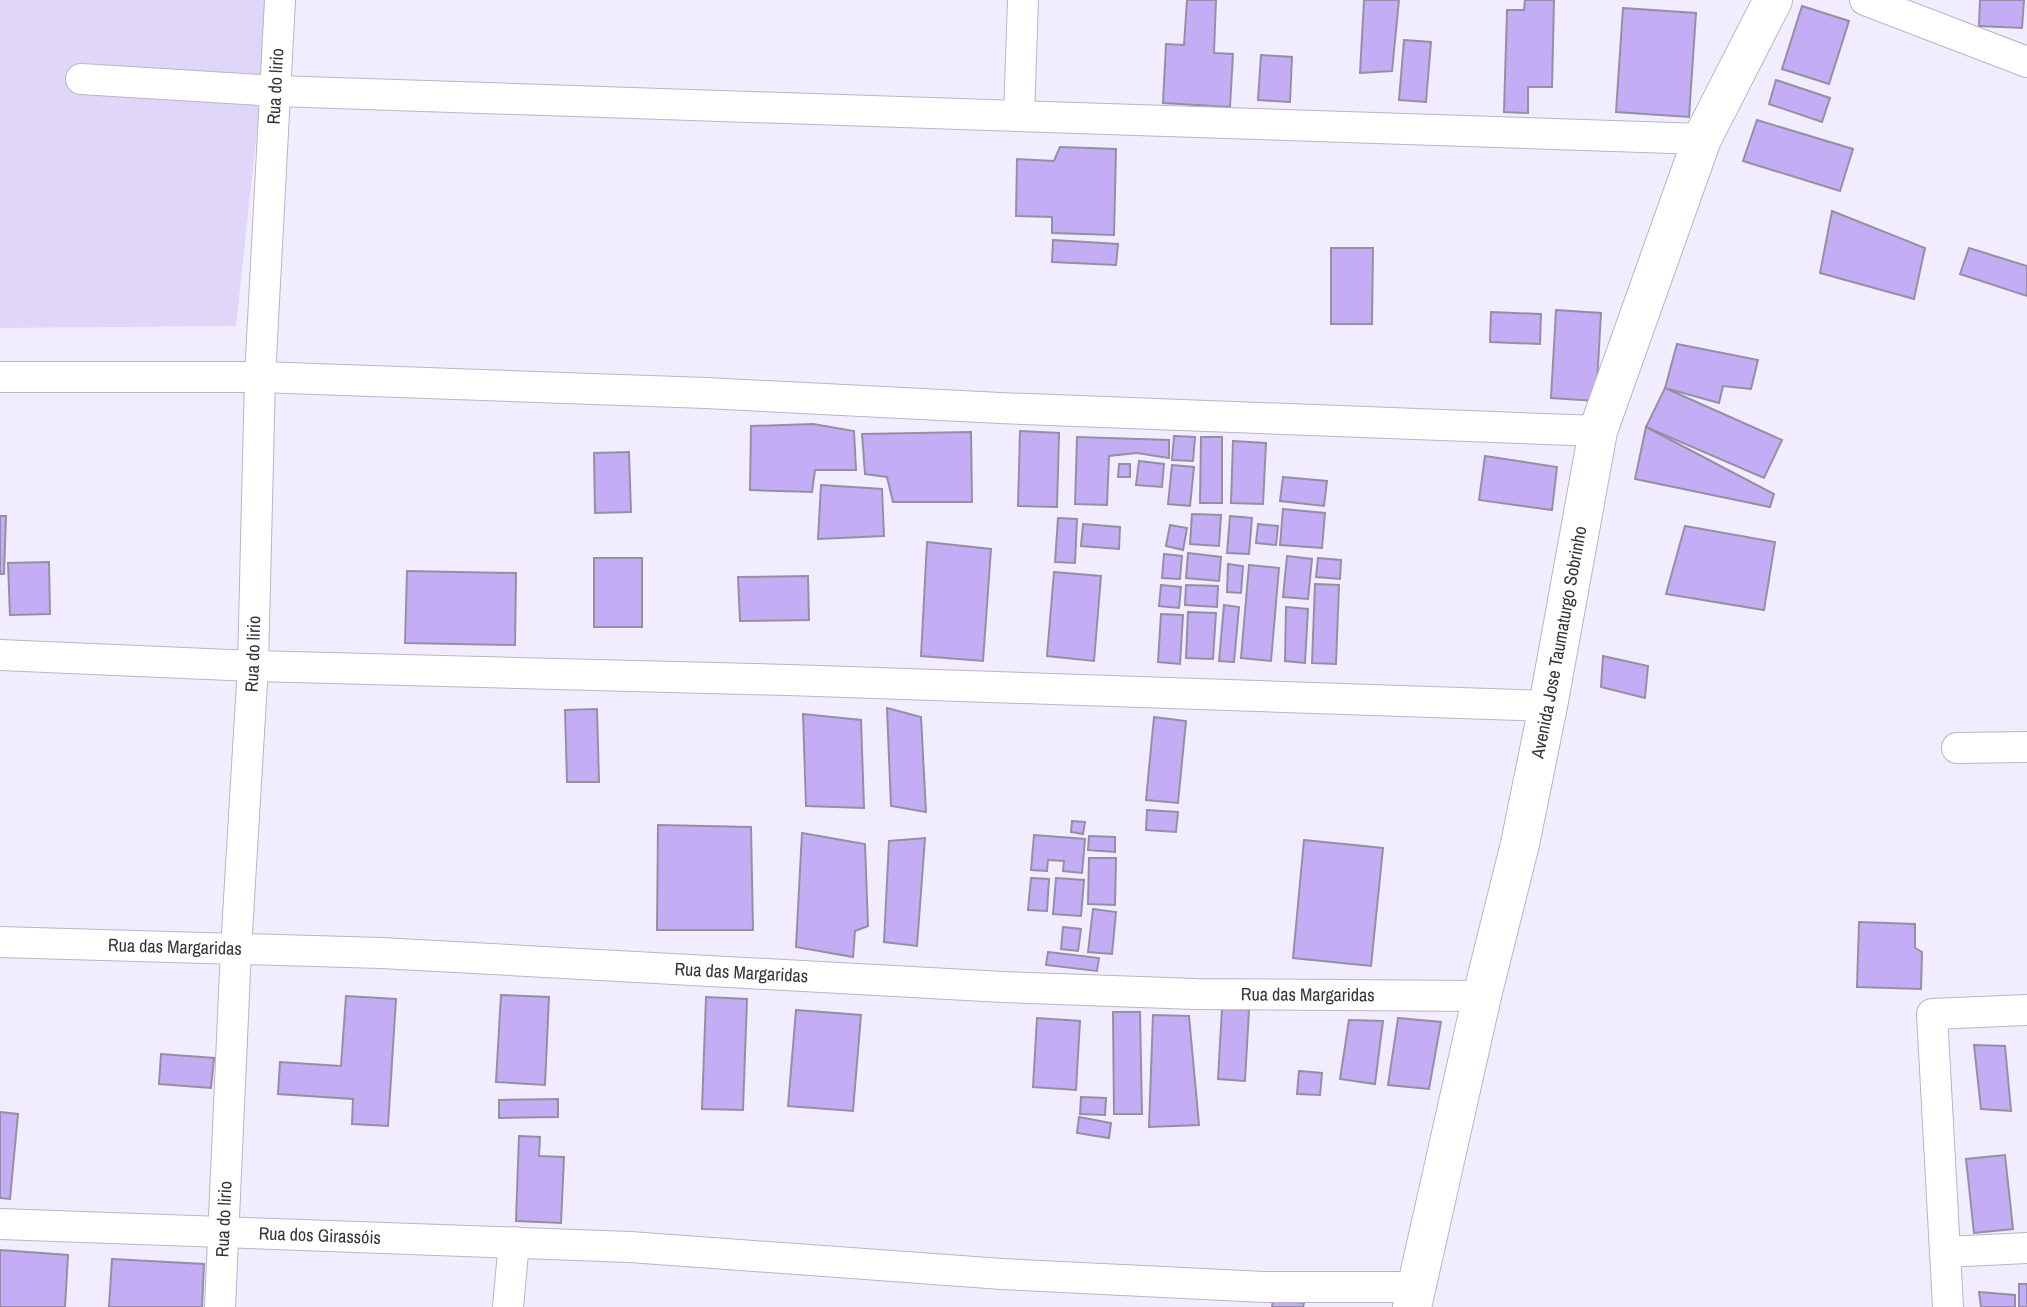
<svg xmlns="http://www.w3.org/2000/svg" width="2027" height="1307" viewBox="0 0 2027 1307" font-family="'Archivo Narrow',sans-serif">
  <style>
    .green { fill: #dfd6f9 }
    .building { fill: #c3aef6; stroke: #958fa3; stroke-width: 2 }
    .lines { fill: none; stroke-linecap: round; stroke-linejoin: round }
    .minor-casing { stroke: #b9b4c8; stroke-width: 32 }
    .tertiary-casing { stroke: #b9b4c8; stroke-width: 40 }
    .minor { stroke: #fff; stroke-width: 30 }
    .tertiary { stroke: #fff; stroke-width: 38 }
    .labels { text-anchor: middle; stroke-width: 6; stroke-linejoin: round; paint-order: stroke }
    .street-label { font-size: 18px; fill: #36343c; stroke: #fff }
  </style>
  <rect width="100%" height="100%" fill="#f2edfe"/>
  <path class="green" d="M0 0H271L236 326 0 328Z"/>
  <g class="building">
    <path d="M1187 0H1216L1214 53 1233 54 1230 107 1163 103 1166 44 1184 45Z"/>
    <path d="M1364 0H1399L1392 71 1360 73Z"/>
    <path d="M1525 0H1554L1552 87H1528V113L1504 112 1507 10H1524Z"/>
    <path d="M1980 0H2024L2022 28 1979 26Z"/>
    <path d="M1802 6 1849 21 1829 84 1782 69Z"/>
    <path d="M1623 8 1696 13 1689 117 1616 112Z"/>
    <path d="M1404 40 1431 42 1426 102 1399 100Z"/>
    <path d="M1261 55 1292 57 1290 102 1258 100Z"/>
    <path d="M1776 80 1830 98 1822 122 1769 104Z"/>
    <path d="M1757 120 1853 149 1840 191 1743 161Z"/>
    <path d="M1060 147 1116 149 1114 235 1052 233V217L1016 216 1017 159 1054 161Z"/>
    <path d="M1832 211 1925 248 1914 299 1820 273Z"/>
    <path d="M1053 240 1118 244 1116 265 1052 262Z"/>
    <path d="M1331 248H1373L1372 324H1331Z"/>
    <path d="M1969 248 2027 266V296L1960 274Z"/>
    <path d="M1556 310 1601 313 1596 401 1551 398Z"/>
    <path d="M1491 312 1541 314 1540 344 1490 342Z"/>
    <path d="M1677 344 1758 360 1751 389 1723 386 1719 403 1665 388Z"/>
    <path d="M1665 388 1782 440 1764 478 1646 427Z"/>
    <path d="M813 424 854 431 856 470H815L812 492 750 490 751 426Z"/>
    <path d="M1646 427 1774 494 1770 507 1635 479Z"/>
    <path d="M1020 431 1059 433 1057 507 1018 506Z"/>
    <path d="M971 432 972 502H893L887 477 865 474 862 434Z"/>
    <path d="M1174 436 1195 437 1193 461 1172 460Z"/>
    <path d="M1077 437 1169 440V458L1137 453 1109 456 1107 505 1075 504Z"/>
    <path d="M1201 437H1222V503H1200Z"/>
    <path d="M1233 441 1266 443 1263 504 1231 503Z"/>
    <path d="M629 452 631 512 595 513 594 453Z"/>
    <path d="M1485 456 1557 467 1552 510 1479 500Z"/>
    <path d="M1139 461 1164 464 1162 487 1136 485Z"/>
    <path d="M1119 464H1130V477H1118Z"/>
    <path d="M1172 465 1194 467 1190 506 1168 504Z"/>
    <path d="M1283 477 1327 481 1324 506 1280 501Z"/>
    <path d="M821 485 882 489 884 536 818 539Z"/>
    <path d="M1283 509 1325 513 1322 548 1280 545Z"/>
    <path d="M1192 514 1221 515 1219 546 1190 544Z"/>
    <path d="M0 516H6L4 574H0Z"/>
    <path d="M1230 516 1252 518 1249 554 1227 553Z"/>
    <path d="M1058 518 1077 519 1075 563 1055 562Z"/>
    <path d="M1083 524 1120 527 1119 549 1081 546Z"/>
    <path d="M1258 524 1278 526 1276 545 1256 543Z"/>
    <path d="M1170 525 1187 528 1183 550 1166 546Z"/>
    <path d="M1685 526 1775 542 1764 610 1666 594Z"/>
    <path d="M927 542 991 549 983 661 921 656Z"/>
    <path d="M1188 553 1221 557 1219 581 1186 578Z"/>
    <path d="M1164 554 1182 556 1180 579 1162 578Z"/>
    <path d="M1287 556 1312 559 1308 599 1283 597Z"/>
    <rect x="594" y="558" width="48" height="69"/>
    <path d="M1318 558 1341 560 1340 579 1316 577Z"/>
    <path d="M49 562 50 614 10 615 8 563Z"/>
    <path d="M1228 564 1243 566 1241 593 1227 592Z"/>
    <path d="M1249 565 1279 568 1271 661 1241 658Z"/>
    <path d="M407 571 516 573 515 645 405 643Z"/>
    <path d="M1054 572 1101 576 1094 661 1047 656Z"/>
    <path d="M808 576 809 620 740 621 738 577Z"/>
    <path d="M1315 584 1339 585 1336 664 1312 663Z"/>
    <path d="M1161 585 1181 587 1179 608 1159 606Z"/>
    <path d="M1186 585 1218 586 1217 607 1185 605Z"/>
    <path d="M1224 605 1239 607 1234 662 1219 661Z"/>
    <path d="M1286 607 1308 609 1305 663 1285 661Z"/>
    <path d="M1188 612 1216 613 1213 659 1186 658Z"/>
    <path d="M1161 614 1183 615 1180 664 1158 662Z"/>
    <path d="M1603 656 1648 666 1645 698 1601 687Z"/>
    <path d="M887 708 921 717 926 812 891 806Z"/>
    <path d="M597 709 599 782H567L565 710Z"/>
    <path d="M803 714 861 720 864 808 806 806Z"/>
    <path d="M1154 717 1186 721 1178 803 1146 800Z"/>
    <path d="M1147 810 1178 812 1176 832 1146 830Z"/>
    <path d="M1072 821 1085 822 1083 834 1071 832Z"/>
    <path d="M658 825 751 827 753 930H657Z"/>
    <path d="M802 833 865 844 868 926 855 931 853 957 796 947Z"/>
    <path d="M1034 835 1085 839 1082 873 1063 871 1064 861 1048 860 1047 871 1031 870Z"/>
    <path d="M1089 836 1115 837V852L1088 850Z"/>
    <path d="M925 838 917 946 884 942 889 841Z"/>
    <path d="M1304 840 1383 848 1371 966 1293 958Z"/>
    <path d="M1089 858H1116L1115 905 1088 904Z"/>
    <path d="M1031 878 1049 879 1047 911 1028 910Z"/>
    <path d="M1056 878 1084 880 1081 916 1053 914Z"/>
    <path d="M1093 909 1116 912 1112 954 1088 952Z"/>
    <path d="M1859 922 1915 924V948L1922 952 1921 989 1857 987Z"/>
    <path d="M1063 927 1081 929 1078 951 1061 949Z"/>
    <path d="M1048 952 1099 958 1097 971 1046 965Z"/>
    <path d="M501 995 549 997 545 1085 496 1082Z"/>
    <path d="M346 996 396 999 388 1126 352 1124 353 1099 278 1094 280 1062 341 1066Z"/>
    <path d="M706 997 747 999 743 1110 702 1109Z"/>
    <path d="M1222 1009 1249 1010 1245 1081 1218 1079Z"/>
    <path d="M796 1010 861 1015 853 1111 788 1106Z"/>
    <path d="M1113 1012H1140L1142 1114H1114Z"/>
    <path d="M1153 1015 1189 1016 1199 1125 1149 1127Z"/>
    <path d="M1037 1018 1080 1021 1076 1090 1033 1087Z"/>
    <path d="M1398 1018 1441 1022 1429 1089 1388 1085Z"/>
    <path d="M1349 1020 1383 1021 1375 1084 1340 1079Z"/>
    <path d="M1974 1045 2005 1046 2011 1111 1981 1109Z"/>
    <path d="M161 1054 214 1058 211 1088 159 1084Z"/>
    <path d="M1299 1071 1322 1073 1320 1095 1297 1094Z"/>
    <path d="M1081 1097 1106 1098 1105 1115 1080 1114Z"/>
    <path d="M558 1099V1117L499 1118V1100Z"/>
    <path d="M0 1112 18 1114 10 1199 0 1198Z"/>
    <path d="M1079 1117 1111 1123 1109 1138 1077 1133Z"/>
    <path d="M519 1136 540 1137 539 1156 564 1157 561 1223 516 1221Z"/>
    <path d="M2005 1155 2013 1229 1974 1233 1966 1159Z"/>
    <path d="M0 1250 68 1255 65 1307H0Z"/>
    <path d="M112 1259 204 1264 202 1307H109Z"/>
    <rect x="2019" y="1284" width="8" height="23"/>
    <path d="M1979 1292 2015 1295V1307H1981Z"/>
    <path d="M1273 1300 1304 1303 1303 1307H1272Z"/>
  </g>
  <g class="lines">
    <g class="minor-casing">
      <g id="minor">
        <path d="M1865 0 2027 62"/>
        <path d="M81 79 276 91 1702 139"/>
        <path d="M1019 116 1023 0"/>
        <path d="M0 377H260L706 393 1000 408 1598 431"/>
        <path d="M0 655 253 666 788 680 1548 706"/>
        <path d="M1957 748 2027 747"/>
        <path id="s1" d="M0 942 381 953 1003 987 1195 994 1482 996"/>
        <path id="s2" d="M0 1224 630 1247 1002 1274 1264 1287H1416"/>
        <path d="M1945 1252 2027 1248"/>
        <path id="s3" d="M220 1307 236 949 253 666 260 377 280 0"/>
        <path d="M508 1307 514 1242"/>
        <path d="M1948 1307 1932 1014 2027 1010"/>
      </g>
    </g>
    <g class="tertiary-casing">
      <g id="tertiary">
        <path id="s4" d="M1412 1307 1482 996 1520 844 1548 706 1598 431 1702 139 1773 0"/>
      </g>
    </g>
    <use href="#minor" class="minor"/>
    <use href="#tertiary" class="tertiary"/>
  </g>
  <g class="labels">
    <g class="street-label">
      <text dy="6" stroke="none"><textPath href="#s3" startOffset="1222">Rua do lirio</textPath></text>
      <text dy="6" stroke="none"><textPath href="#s4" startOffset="681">Avenida Jose Taumaturgo Sobrinho</textPath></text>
      <text dy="6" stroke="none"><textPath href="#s3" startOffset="654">Rua do lirio</textPath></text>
      <text dy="6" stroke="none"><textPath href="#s1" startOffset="175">Rua das Margaridas</textPath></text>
      <text dy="6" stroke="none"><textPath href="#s1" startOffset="742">Rua das Margaridas</textPath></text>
      <text dy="6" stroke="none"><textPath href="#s1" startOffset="1309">Rua das Margaridas</textPath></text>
      <text dy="6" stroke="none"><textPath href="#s3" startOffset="88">Rua do lirio</textPath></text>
      <text dy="6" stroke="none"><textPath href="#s2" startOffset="320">Rua dos Girassóis</textPath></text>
    </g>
  </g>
</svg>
